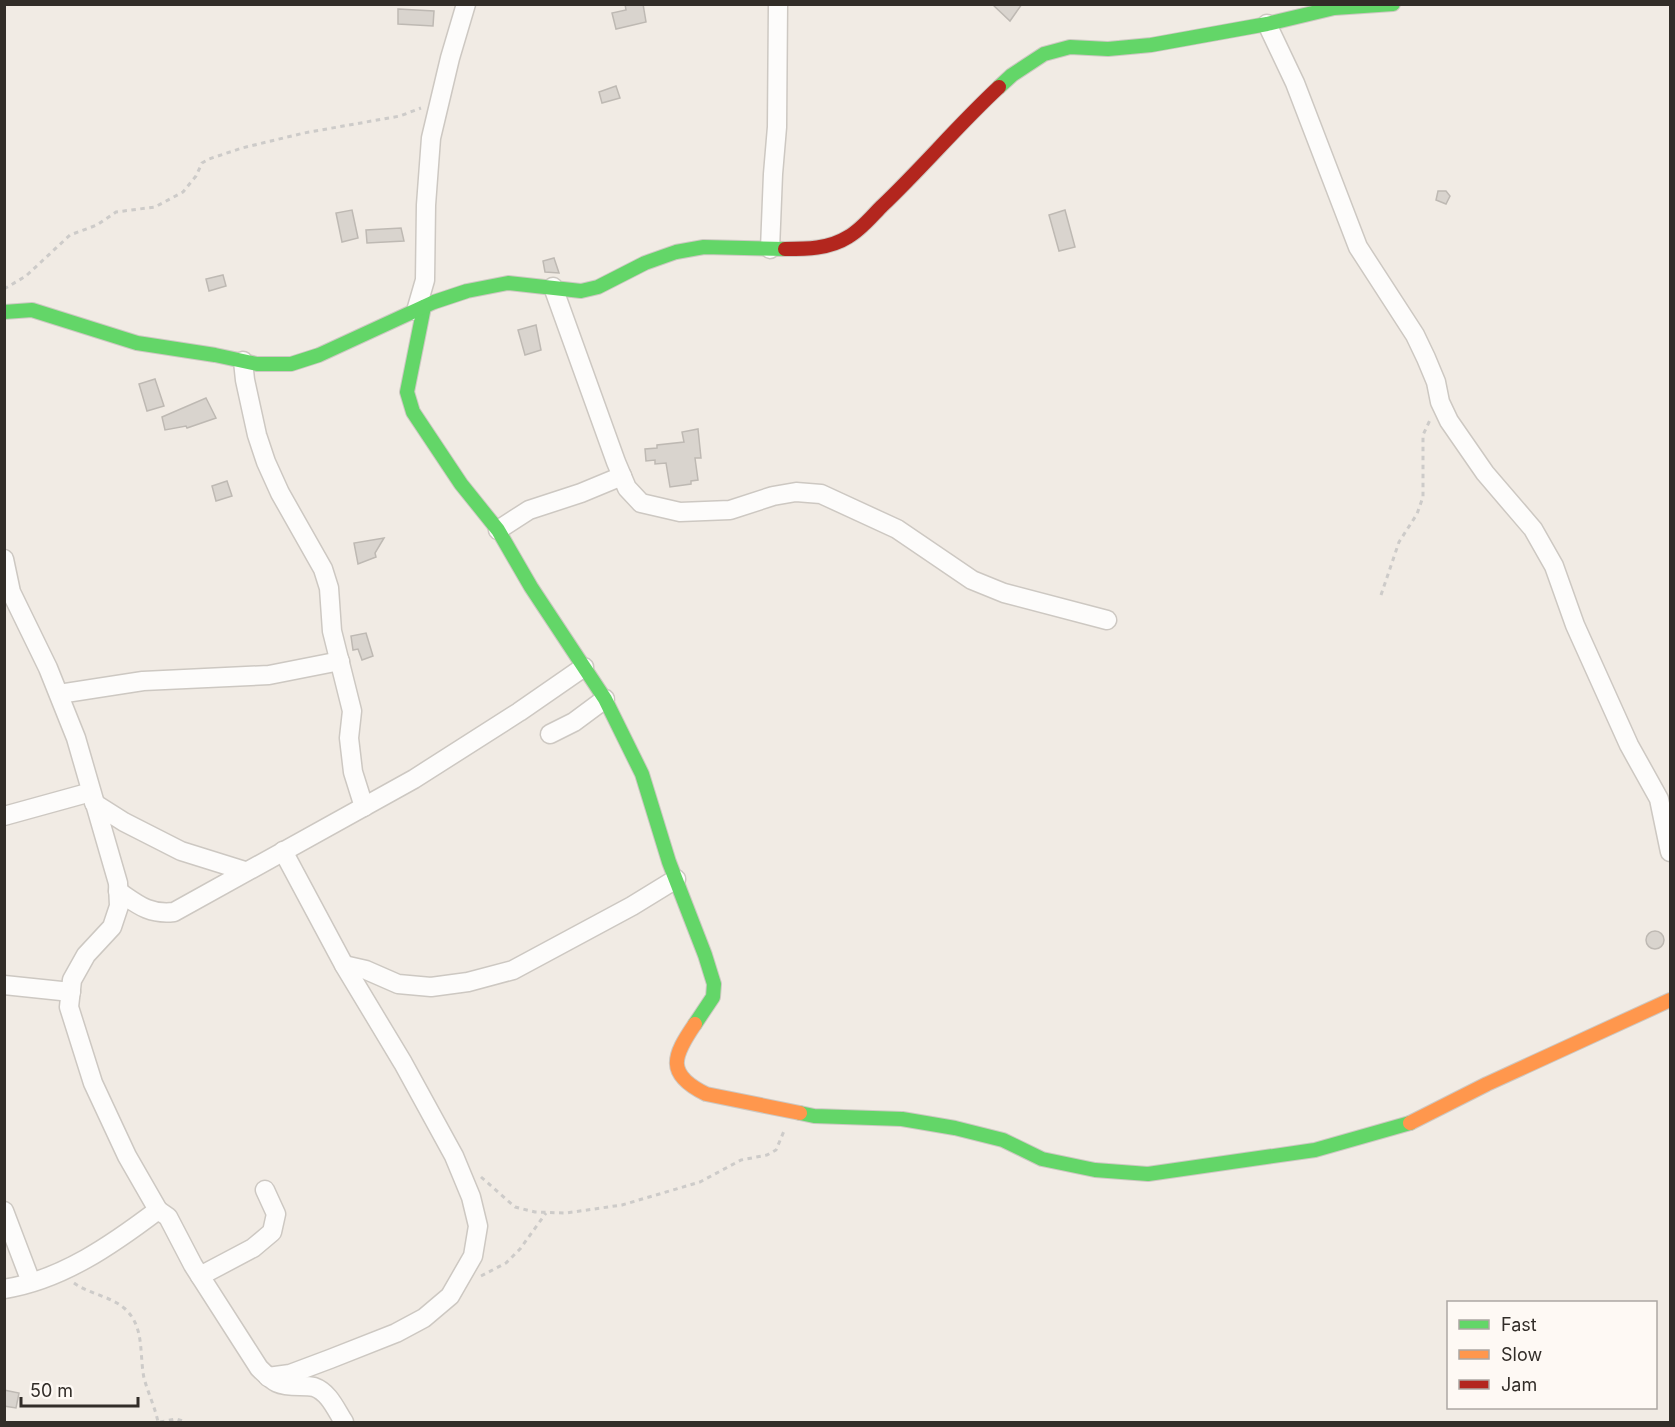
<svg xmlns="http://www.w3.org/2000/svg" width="1675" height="1427" viewBox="0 0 1675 1427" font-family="Inter,sans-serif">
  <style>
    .building { fill: #d9d4ce; stroke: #beb9b3; stroke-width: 1.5 }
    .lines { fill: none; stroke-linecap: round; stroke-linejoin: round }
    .street-casing { stroke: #cdc8c2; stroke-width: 21 }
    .fast-casing { stroke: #cdc8c2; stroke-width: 16 }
    .slow-casing { stroke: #cdc8c2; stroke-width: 16 }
    .jam-casing { stroke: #cdc8c2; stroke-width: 16 }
    .path { stroke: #cdcbc9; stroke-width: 3; stroke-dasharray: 4.5 4.5; stroke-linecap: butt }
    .street { stroke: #fdfcfb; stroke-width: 18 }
    .fast { stroke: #63d668; stroke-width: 14 }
    .slow { stroke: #ff974d; stroke-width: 14 }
    .jam { stroke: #b3261e; stroke-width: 14 }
  </style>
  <rect width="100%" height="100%" fill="#f1ebe4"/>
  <g class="building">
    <path d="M625 4H643L646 22 616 29 612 13 626 10Z"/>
    <path d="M992 4H1022L1010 21Z"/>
    <path d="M398 9 434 11 433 26 398 24Z"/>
    <path d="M616 86 620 98 602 103 599 92Z"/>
    <path d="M1438 191H1446L1450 196 1446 204 1436 200Z"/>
    <path d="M352 210 358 238 342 242 336 213Z"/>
    <path d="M1065 210 1075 247 1059 251 1049 215Z"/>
    <path d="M401 228 404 241 367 243 366 230Z"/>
    <path d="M554 258 559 273 545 272 543 261Z"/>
    <path d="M223 275 226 286 209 291 206 279Z"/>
    <path d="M536 325 541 350 525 355 518 330Z"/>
    <path d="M155 379 164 406 147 411 139 384Z"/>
    <path d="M206 398 216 418 187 428 186 426 165 430 162 417Z"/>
    <path d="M698 429 701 458H695L698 480 691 481V484L670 487 666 463 655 464V460L646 461 645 449 657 448V445L684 442 682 432Z"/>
    <path d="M227 481 232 496 216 501 212 486Z"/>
    <path d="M384 538 375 553 376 557 358 564 354 543Z"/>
    <path d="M366 633 373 656 362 660 358 649 353 650 351 636Z"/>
    <circle cx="1655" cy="940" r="9"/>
    <path d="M4 1390 19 1393 16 1408 4 1406Z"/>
  </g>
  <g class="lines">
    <g class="street-casing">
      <g id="street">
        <path d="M1267 24 1295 83 1358 247 1415 335 1426 358 1436 382 1440 402 1449 421 1485 473 1533 529 1554 566 1575 625 1629 745 1659 799 1670 852"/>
        <path d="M770 249 773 174 777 127 778 4"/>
        <path d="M553 287 616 462 627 488 641 503 680 512 730 510 773 496 796 492 821 494 897 529 972 580 1004 593 1107 620"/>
        <path d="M416 311 425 280 426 205 431 138 450 58 466 4"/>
        <path d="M243 361 245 380 257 435 266 462 280 493 323 569 329 588 332 631 352 711 349 738 353 772 364 807"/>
        <path d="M498 530 529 510 581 493 622 476"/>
        <path d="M4 559 11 592 48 668 76 738 118 883 119 906 112 927 86 955 72 980 69 1007 93 1083 127 1156 158 1210"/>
        <path d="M59 694 143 681 269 675 340 661"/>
        <path d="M550 734 574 722 605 699"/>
        <path d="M94 803 124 822 181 851 245 871"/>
        <path d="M4 816 91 792"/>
        <path d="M118 891C137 904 149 915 174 912L414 779 519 712 584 667"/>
        <path d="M344 965 366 970 398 984 431 987 468 982 513 970 632 906 676 879"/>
        <path d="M4 985 71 992"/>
        <path d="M4 1211 31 1282"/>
        <path d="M200 1276 253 1248 272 1232 276 1214 265 1190"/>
        <path d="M4 1289C62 1280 113 1244 158 1210L168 1217 193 1265 259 1368C274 1383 278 1386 300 1386 304 1386 310 1386 314 1387 329 1392 336 1410 344 1422"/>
        <path d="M268 1377 290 1374 330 1359 396 1333 424 1318 450 1296 473 1256 478 1226 471 1197 454 1156 403 1063 344 965 283 851"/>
      </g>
    </g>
    <g class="fast-casing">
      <g id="fast">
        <path d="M999 87 1012 75 1044 54 1070 47 1108 49 1151 45 1267 24 1334 8 1393 4"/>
        <path d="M424 307 407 392 413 412 461 484 498 530 531 587 605 699 642 774 669 862 705 955 714 984 713 997 695 1024"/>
        <path d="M4 312 32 310 137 343 215 355 257 364H291L319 355 434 302 467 291 508 283 581 291 598 287 645 263 676 252 704 247 785 249"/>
        <path d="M800 1113 814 1116 902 1119 955 1128 1003 1140 1042 1159 1095 1170 1148 1174 1315 1150 1410 1123"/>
      </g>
    </g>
    <g class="slow-casing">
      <g id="slow">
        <path d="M695 1024C673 1056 665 1074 706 1094L800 1113"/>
        <path d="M1410 1123 1487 1084 1670 1000"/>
      </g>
    </g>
    <g class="jam-casing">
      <path id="jam" d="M785 249C806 249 829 249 848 237 861 230 872 216 882 206 923 167 958 125 999 87"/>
    </g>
    <g class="path">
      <path d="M4 289 26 276 70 235 97 225 116 212 155 207 183 192 196 176 202 163 209 159 242 148 304 133 400 116 421 108"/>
      <path d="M1381 595 1399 542 1417 514 1423 497V435L1430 420"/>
      <path d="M481 1177 515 1207 535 1212 566 1213 622 1205 700 1182 741 1160 767 1155 776 1150 784 1131"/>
      <path d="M481 1276 506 1263 520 1249 546 1213"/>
      <path d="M74 1283C89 1294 110 1296 124 1308 145 1326 139 1353 144 1378 148 1393 155 1407 158 1422"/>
      <path d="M160 1422 176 1419 186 1422"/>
    </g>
    <use href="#street" class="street"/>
    <use href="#fast" class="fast"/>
    <use href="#slow" class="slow"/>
    <use href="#jam" class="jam"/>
  </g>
  <rect width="1675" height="1427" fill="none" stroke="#322d28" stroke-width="12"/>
  <rect x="1447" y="1301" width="210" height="108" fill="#fef9f4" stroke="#aca7a2" stroke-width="1.5"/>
  <rect x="1459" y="1320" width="30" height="9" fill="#63d668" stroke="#aca7a2" stroke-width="1.5"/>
  <text x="1501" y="1331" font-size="18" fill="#322d28">Fast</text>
  <rect x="1459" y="1350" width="30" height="9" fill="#ff974d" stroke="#aca7a2" stroke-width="1.5"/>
  <text x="1501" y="1361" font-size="18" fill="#322d28">Slow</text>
  <rect x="1459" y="1380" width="30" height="9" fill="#b3261e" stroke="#aca7a2" stroke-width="1.5"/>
  <text x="1501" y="1391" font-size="18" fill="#322d28">Jam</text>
  <path d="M21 1397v9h117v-9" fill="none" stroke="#322d28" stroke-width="3"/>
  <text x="30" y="1397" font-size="18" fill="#322d28" stroke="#fef9f4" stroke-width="4.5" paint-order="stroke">50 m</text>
</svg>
